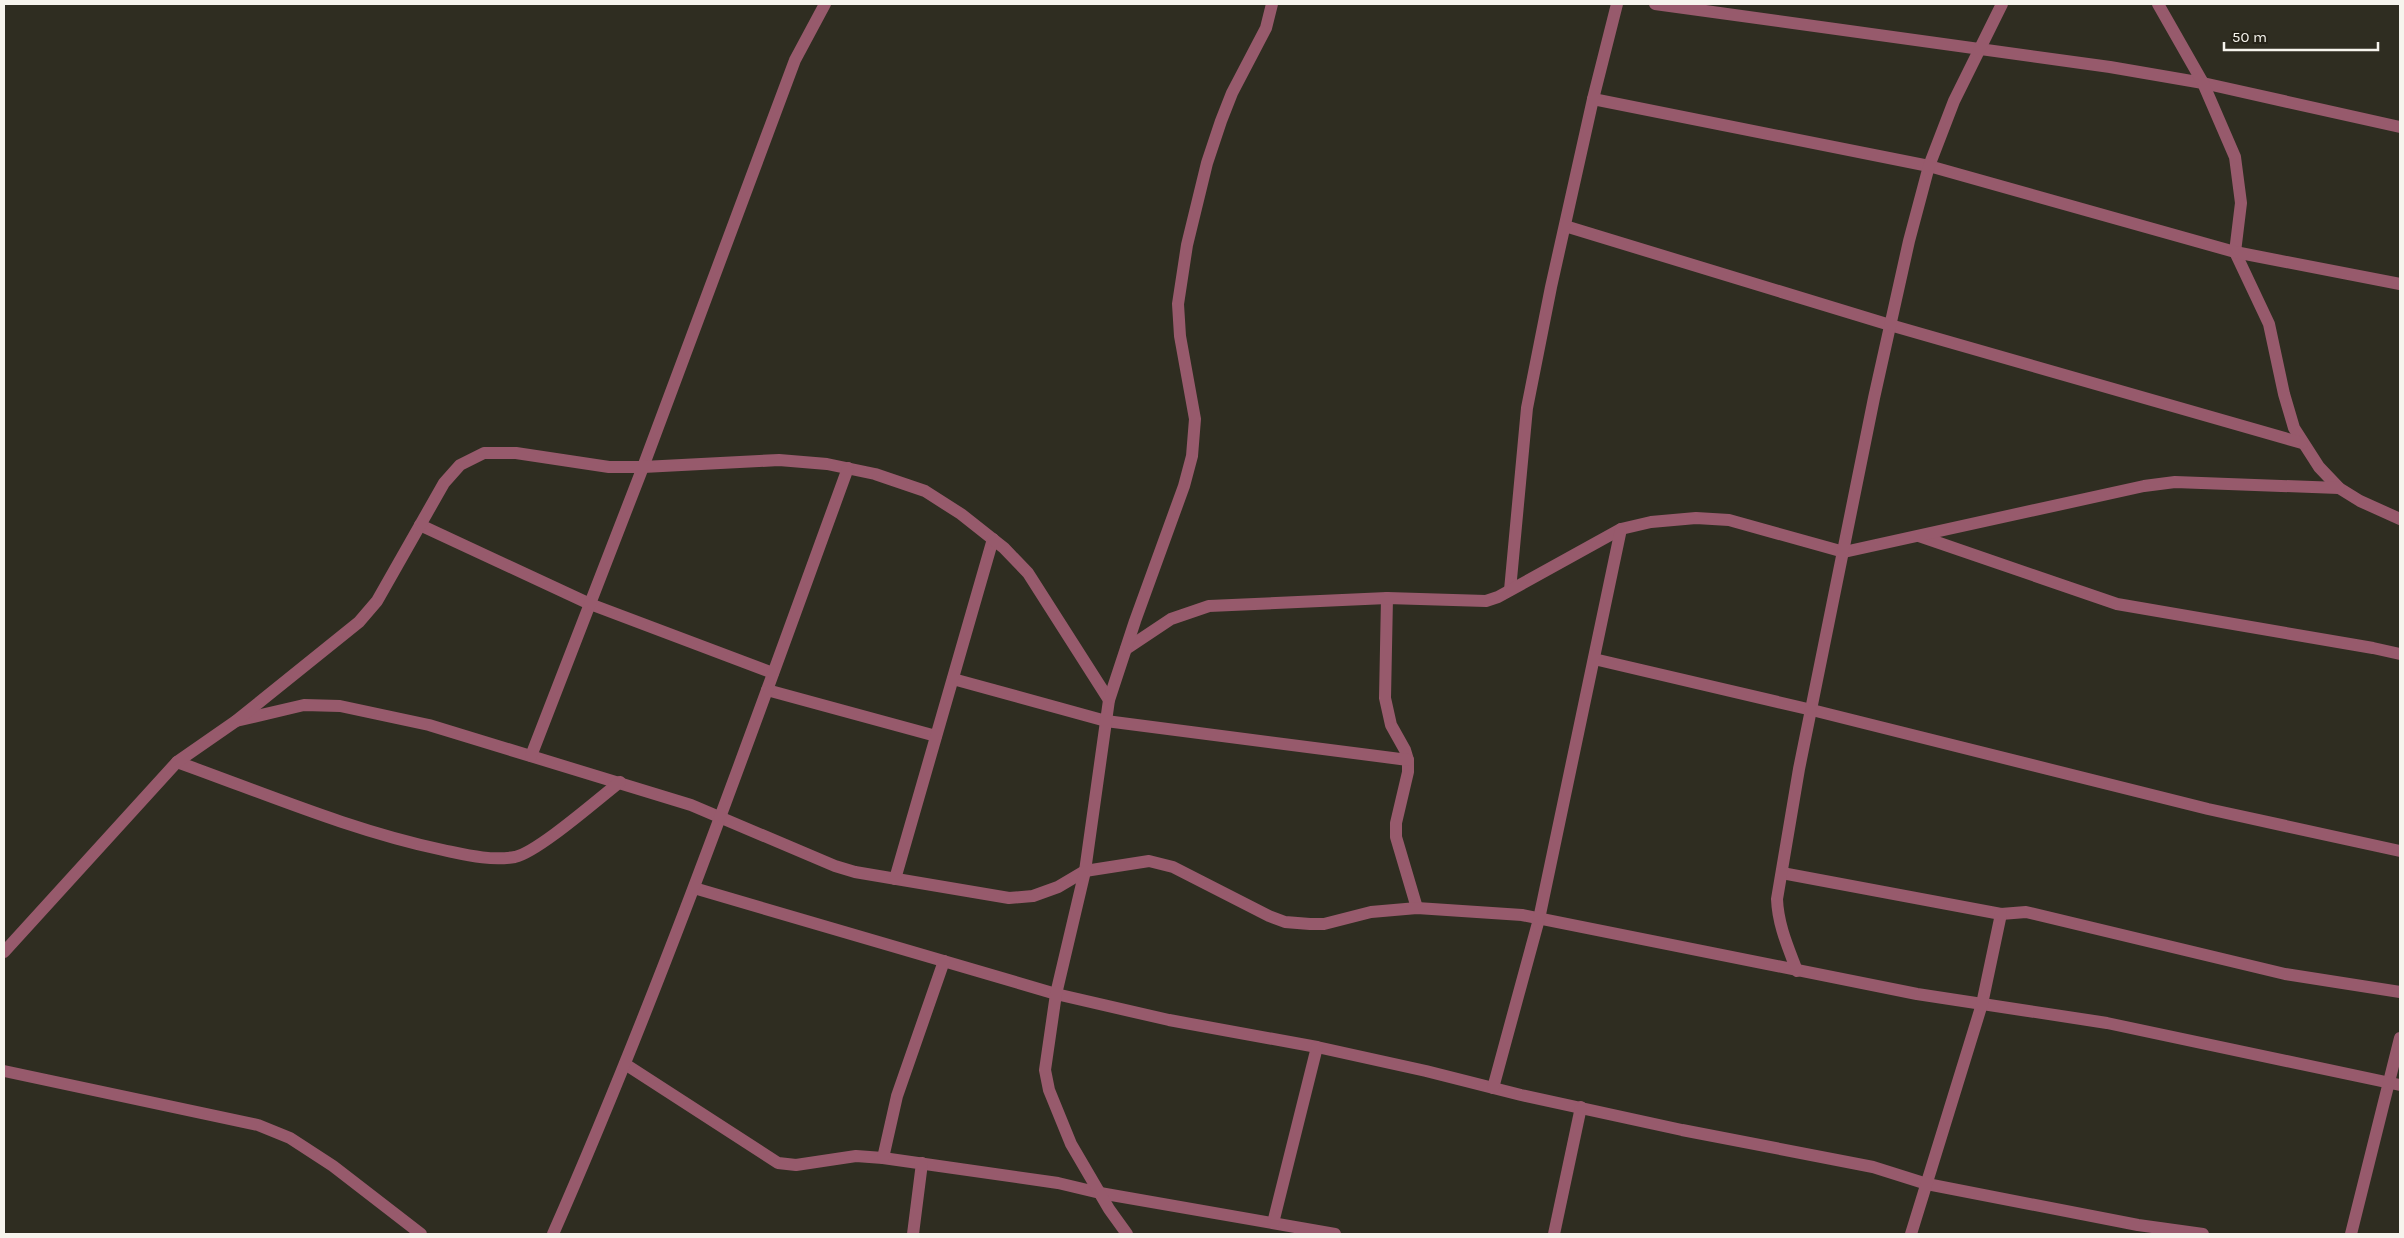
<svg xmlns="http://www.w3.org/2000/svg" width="2404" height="1238" viewBox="0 0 2404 1238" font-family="Karla,sans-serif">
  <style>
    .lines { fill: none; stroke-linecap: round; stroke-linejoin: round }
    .minor { stroke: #975a6c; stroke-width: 12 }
  </style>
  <rect width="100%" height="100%" fill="#2f2d21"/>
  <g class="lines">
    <g class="minor">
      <path d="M1655 4 2110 67 2203 83 2400 127"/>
      <path d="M2158 4 2203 83 2235 157 2241 203 2235 252 2269 324 2284 394 2294 428 2319 467 2339 488 2360 501 2400 519"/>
      <path d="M1593 99 1929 166 2235 252 2400 284"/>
      <path d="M1565 226 1890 325 2302 443"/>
      <path d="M420 525 590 604 773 673"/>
      <path d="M1919 536 2117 604 2373 648 2400 654"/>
      <path d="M1510 590 1527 408 1551 287 1593 99 1617 4"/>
      <path d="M1387 598 1385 698 1391 725 1405 750 1408 760V772L1396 823V837L1417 908"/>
      <path d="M1126 649 1171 619 1209 606 1387 598 1486 601 1498 597 1621 529 1651 522 1696 518 1729 520 1844 552 2144 486 2175 482 2339 488"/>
      <path d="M1594 659 1812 710 2208 809 2400 851"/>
      <path d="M953 679 1106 721 1408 760"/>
      <path d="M767 690 936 736"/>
      <path d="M236 721 304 705 340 706 429 725 691 805 835 866 855 872 1009 898 1033 896 1058 887 1085 871 1149 861 1173 867 1269 916 1285 922 1310 924H1324L1371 912 1417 908 1522 915 1917 994 2107 1023 2400 1085"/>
      <path d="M531 756 643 467 795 60 825 4"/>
      <path d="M177 762C264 793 352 831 443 850 467 855 490 861 515 857 538 852 598 799 620 782"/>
      <path d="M1782 873 2001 914 2026 912 2285 974 2400 992"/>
      <path d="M895 879 993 539"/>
      <path d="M694 888 1056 994 1169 1020 1317 1047 1426 1071 1521 1095 1682 1130 1873 1167 1927 1184 2138 1225 2203 1234"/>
      <path d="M4 952 177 762 236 721 359 622 377 601 444 483 460 465 484 453H516L609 467H643L779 460 827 464 875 474 925 491 961 514 1004 548 1028 573 1109 700"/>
      <path d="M1797 971C1788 947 1778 925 1777 899L1799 769 1874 398 1909 241 1929 166 1954 101 2002 4"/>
      <path d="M625 1064 778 1163 796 1165 856 1156 883 1158 1058 1183 1100 1193 1335 1234"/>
      <path d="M4 1071 258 1125 290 1138 333 1166 421 1234"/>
      <path d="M1493 1088 1539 919 1621 529"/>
      <path d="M883 1158 897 1096 944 961"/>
      <path d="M1273 1223 1317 1047"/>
      <path d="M553 1234C663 984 754 725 848 468"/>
      <path d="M913 1234 922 1163"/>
      <path d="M1127 1234 1109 1209 1071 1144 1049 1090 1045 1070 1056 994 1085 871 1109 700 1135 621 1184 486 1192 456 1195 419 1180 336 1178 304 1187 245 1207 163 1221 121 1232 93 1266 28 1272 4"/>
      <path d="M1554 1234 1581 1107"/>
      <path d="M1911 1234 1982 1004 2001 914"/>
      <path d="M2351 1234 2400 1038"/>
    </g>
  </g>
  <rect width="2404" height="1238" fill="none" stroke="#f6f4ed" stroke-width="10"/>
  <path d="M2224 42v8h154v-8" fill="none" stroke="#f6f4ed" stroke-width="2.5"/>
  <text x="2232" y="42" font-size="15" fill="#f6f4ed" stroke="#262318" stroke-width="4" paint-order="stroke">50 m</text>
</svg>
